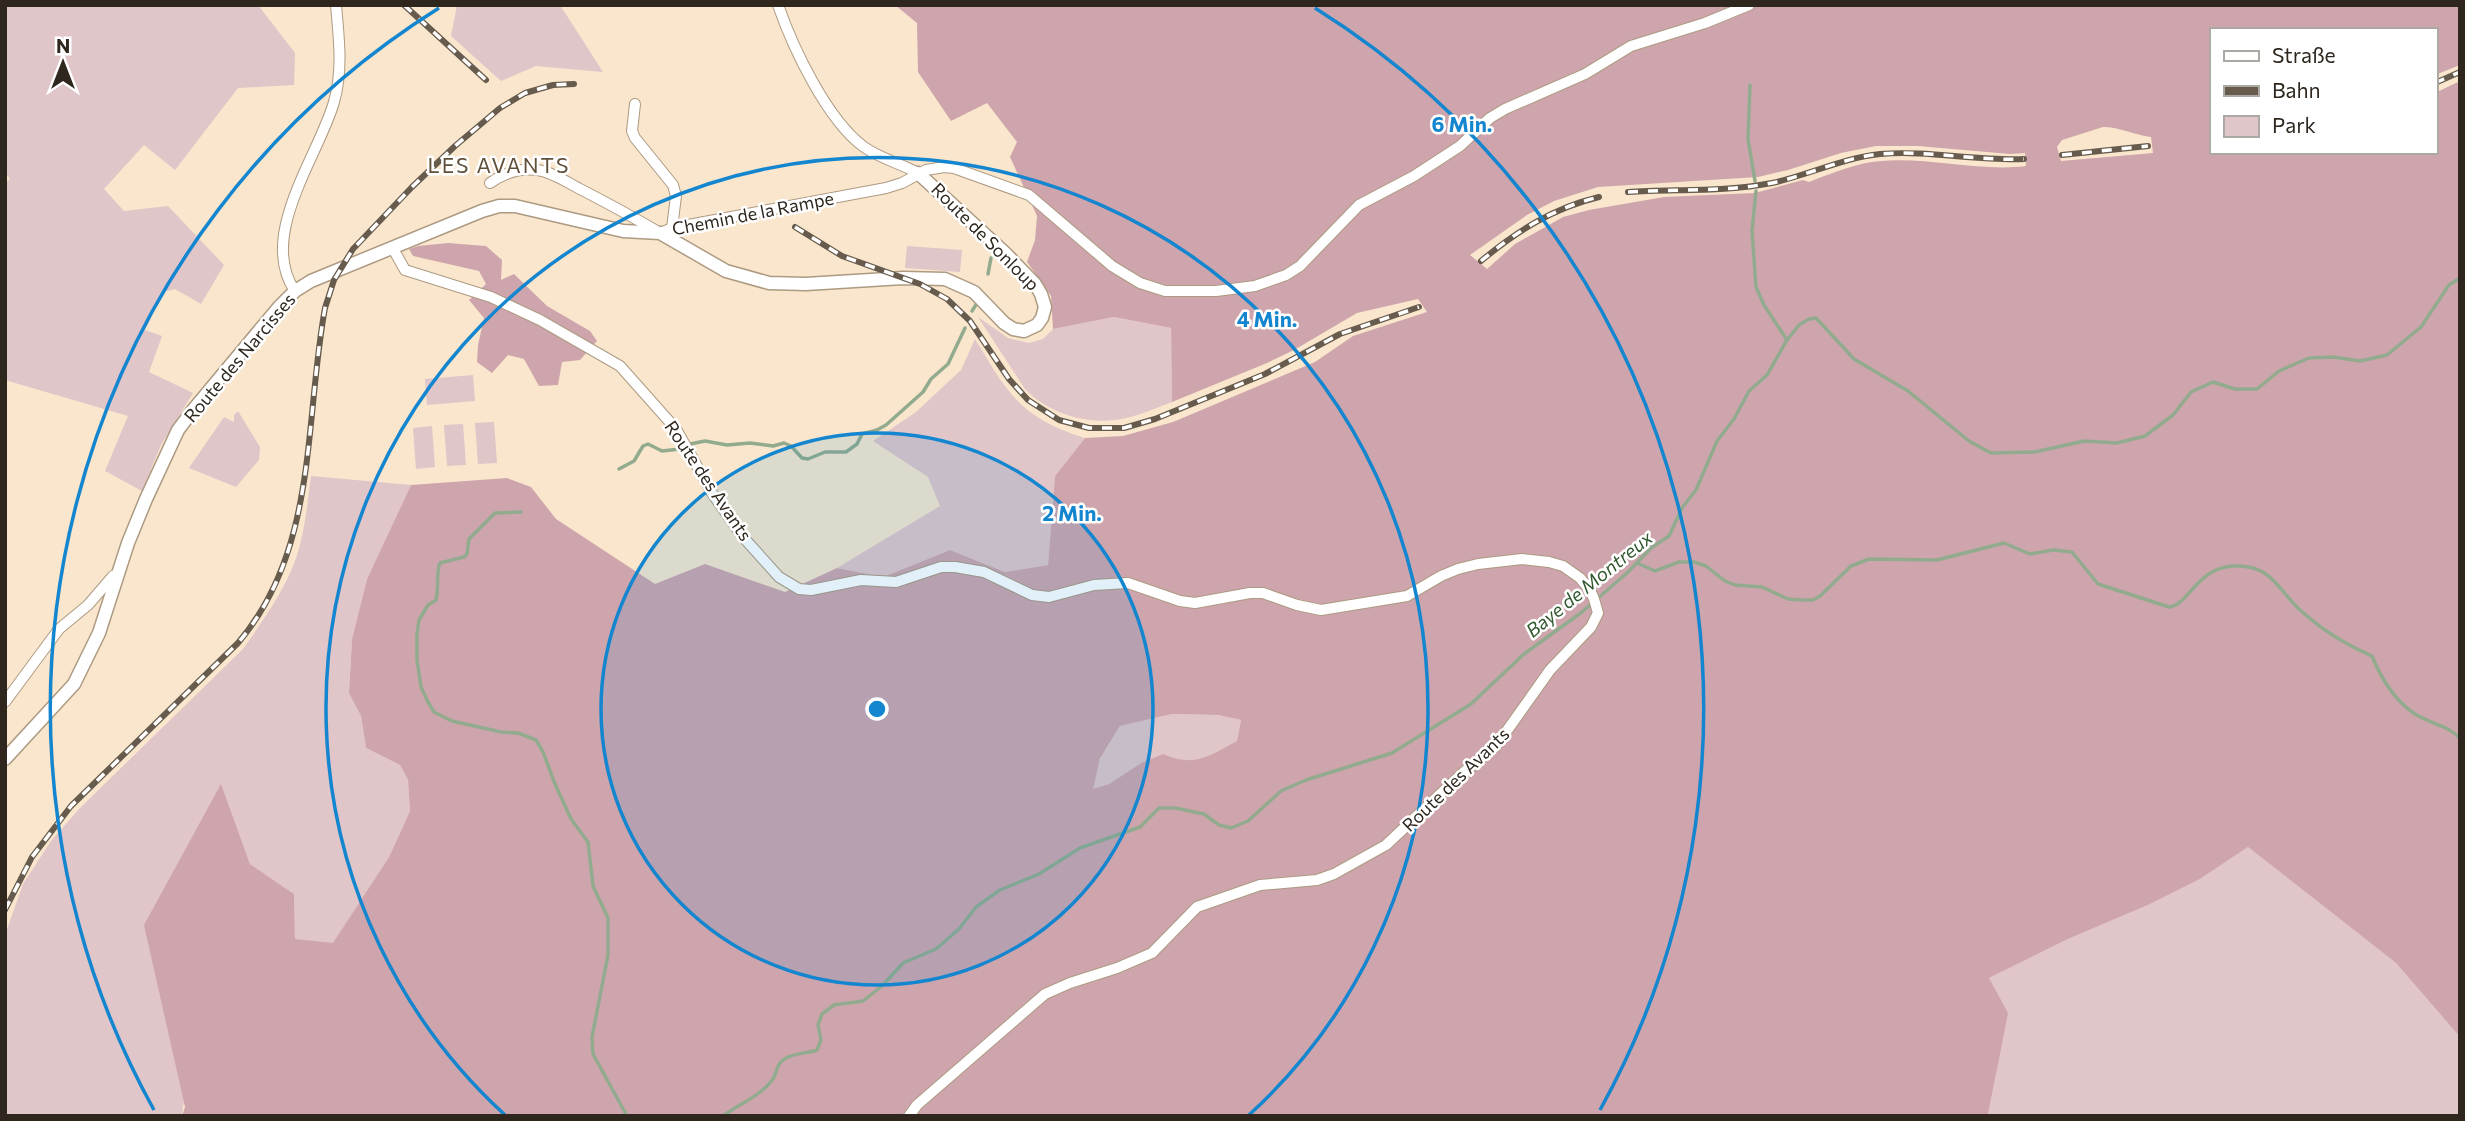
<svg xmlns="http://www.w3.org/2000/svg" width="2465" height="1121" viewBox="0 0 2465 1121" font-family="Commissioner,sans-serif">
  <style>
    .green { fill: #e0c5c9 }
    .forest { fill: #cea5ac; fill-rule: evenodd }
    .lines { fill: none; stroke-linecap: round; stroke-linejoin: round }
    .stream { stroke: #92ab8f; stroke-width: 3.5 }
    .minor-casing { stroke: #ad9a82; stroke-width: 12 }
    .tertiary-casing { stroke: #ad9a82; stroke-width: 15 }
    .minor { stroke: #fff; stroke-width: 10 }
    .tertiary { stroke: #fff; stroke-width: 12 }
    .rail-casing { stroke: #665b4d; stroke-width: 6 }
    .rail { stroke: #fff; stroke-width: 3.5; stroke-dasharray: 10; stroke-linecap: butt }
    .ring { fill: none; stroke: #1386cf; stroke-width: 3.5 }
    .labels { text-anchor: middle; stroke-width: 5; stroke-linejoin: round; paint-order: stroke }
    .street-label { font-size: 18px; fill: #2f271e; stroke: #fff }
    .water-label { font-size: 19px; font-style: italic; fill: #31582f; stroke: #fff }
    .quarter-label { font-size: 21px; letter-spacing: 2px; fill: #61503a; stroke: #fff }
    .centre { fill: #1386cf; stroke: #fff; stroke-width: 3.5 }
    .ring-label { font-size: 21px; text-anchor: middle; font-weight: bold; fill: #1386cf; stroke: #fff; stroke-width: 5; stroke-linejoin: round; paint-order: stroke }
  </style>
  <rect width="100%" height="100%" fill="#f9e6cc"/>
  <g class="green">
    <path d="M5 5H258L295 53 294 85 238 88 175 170 144 145 104 189 124 211 168 206 224 265 201 304 175 289 163 292 145 330 162 336 149 372 193 393 161 445 142 491 105 471 128 416 5 380V183L10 179 5 172Z"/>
    <path d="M457 5H560L603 72 536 66 501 81 451 36Z"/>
    <path d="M907 246 962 250 960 272 905 268Z"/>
    <path d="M978 317 1008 338 1029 343 1043 339 1053 329 1114 317 1171 328 1172 402C1153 409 1134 418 1115 420 1083 424 1047 412 1025 389Z"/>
    <path d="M975 339C1009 395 1020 417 1085 438L1055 476 1048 565 1005 572 950 550 883 577 837 568 940 506 928 477 873 441 916 412 961 370Z"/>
    <path d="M473 375 475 401 427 405 425 379Z"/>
    <path d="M238 411 260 447 259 460 236 487 189 468 224 417 234 422V415Z"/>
    <path d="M494 422 497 463 478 464 475 423Z"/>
    <path d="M463 424 466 465 447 466 444 425Z"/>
    <path d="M432 426 435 467 416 469 413 428Z"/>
    <path d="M311 476 411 485 367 579 352 639 349 692 361 716 366 748 400 765 408 780 410 811 389 857 333 944 295 939 294 894 250 864 221 785 182 1116H5V935L23 884 51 841 79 809 243 649C260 625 279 598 291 571 304 542 307 507 311 476Z"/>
    <path d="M1172 714 1218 715 1241 720 1237 741 1202 759 1181 762 1141 763 1109 784 1092 790 1100 760 1120 726Z"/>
    <path d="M2248 847 2396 963 2460 1037V1116H1986L1988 1115 1996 1075 1989 978 2068 939 2148 905 2200 879Z"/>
  </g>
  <g class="forest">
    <path d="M895 5H2460V65L2435 75V30H2211V152H2435V93L2460 81V1037L2396 963 2248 847 2200 879 2148 905 2068 939 1989 978 2008 1013 1988 1115 1986 1116H182L185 1107 144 925 221 784 250 864 294 894 295 939 333 943 389 857 410 811 408 780 400 765 366 748 361 716 349 693 352 639 367 579 411 485 507 478 531 487 556 519 655 584 705 564 785 592 837 568 883 577 950 550 1005 572 1048 565 1055 476 1085 438 1123 436 1173 422 1315 362 1353 336 1427 312 1418 299 1357 313 1294 350 1267 363 1172 402 1171 328 1114 317 1053 329 1051 296 1027 262 1035 240 1037 216 1010 157 1017 142 987 103 951 121 918 72 917 23ZM2103 127C2120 127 2134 135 2151 137L2153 153 2061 161 2057 147 2062 140ZM1876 146H1918L2010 154 2025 153 2026 166C1979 172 1929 157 1881 161 1856 163 1832 173 1809 182L1803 180 1755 193 1664 197 1589 210 1563 217 1515 244 1487 269 1470 255 1527 215 1554 201 1598 187 1758 177 1788 170 1841 153ZM1172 714 1218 715 1241 720 1237 741C1208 756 1195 768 1163 754L1141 763 1109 784 1093 789 1100 759 1120 726Z"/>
    <path d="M448 243 486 246 502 260 501 280 514 274 547 306 590 331 597 341 580 360 562 362 558 385 539 386 524 359 508 355 492 373 477 362 478 345 484 318 469 300 486 284 479 271 413 256 409 249 418 246Z"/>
  </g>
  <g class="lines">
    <g class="stream">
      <path d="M1750 85 1748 139 1755 181"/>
      <path d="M1756 191 1752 231 1756 287 1764 305 1787 340"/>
      <path d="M988 274 991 258"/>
      <path d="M972 311 977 303"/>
      <path d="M690 444 705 441 727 445 750 443 773 446 784 443 791 446 802 458 808 459 825 452H846L857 444 862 434 877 430 886 425 923 392 931 379 948 364 965 328"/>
      <path d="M619 469 634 461 643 446 648 444 662 451 680 449"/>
      <path d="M521 512 495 513 469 539 467 554 464 557 440 563C436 570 439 588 436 600L428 605 419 620 417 634V660L421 687 428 702 434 712 452 721 501 732 518 733 536 740 543 752 555 784 571 819 588 842 593 886 608 918V955L592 1037 593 1054 627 1116"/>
      <path d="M1637 563 1655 571 1679 562H1694L1706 566 1725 581 1735 585 1762 587 1788 599 1802 600H1813L1820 596 1851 566 1869 559 1937 560 2004 543 2030 554 2053 550 2072 552 2098 584 2169 607C2188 606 2197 567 2234 566 2270 564 2277 588 2299 609 2322 630 2343 643 2372 656 2381 678 2394 700 2415 714 2431 724 2445 724 2460 738"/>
      <path d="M723 1116C739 1104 761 1096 773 1079 776 1074 777 1067 780 1063 788 1053 806 1054 817 1050L821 1040 818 1025 822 1014 834 1005 863 1001 882 986 903 963 936 949 959 929 976 907 1000 890 1039 874 1080 848 1140 827 1159 808H1175L1204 814 1219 825 1231 828 1248 821 1281 791 1306 780 1392 753 1471 704 1524 654 1582 612 1627 573 1651 548 1669 536 1682 508 1696 490 1717 441 1734 419 1749 391 1767 375 1787 340 1799 325 1809 319 1816 318 1854 359 1908 391 1969 441 1991 453 2035 452 2084 441 2117 443 2145 436 2173 415 2191 392 2213 382 2235 389H2257L2279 371 2309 358 2333 357 2360 361 2387 355 2421 327 2449 285 2460 278"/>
    </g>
    <g class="minor-casing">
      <g id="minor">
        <path d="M778 5C793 48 827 120 864 147 881 159 900 163 918 173"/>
        <path d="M635 104 632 131 635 138 673 185 676 196 672 228"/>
        <path d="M490 183C504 173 520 168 537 170 553 172 568 183 582 190 609 204 635 218 660 233L672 228 886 188 902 183 926 170 944 167 954 168 1029 195 1112 266 1140 283 1165 291H1216L1255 286 1286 275 1300 266 1359 205 1414 176 1460 146 1490 118 1505 109 1585 74 1631 46 1705 23 1749 5"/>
        <path d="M392 247 405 270 491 297 540 320 620 366 676 429 712 493 743 537 779 577 799 589 811 590 861 580 896 582 941 567H955L984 572 1032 595 1049 597 1094 585 1128 583 1180 601 1195 603 1250 593H1263L1297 605 1321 610 1407 596 1441 576 1458 569 1478 564 1522 559 1549 562 1563 566 1580 578 1590 590 1594 599 1598 613 1591 627 1550 670 1496 746 1464 772 1386 845 1334 874 1317 880 1260 885 1197 907 1152 953 1117 968 1070 983 1045 994 917 1105 909 1116"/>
        <path d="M295 291C257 236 319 155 334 102 343 70 339 39 336 5"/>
        <path d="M5 702 59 629 88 605 113 576 118 574"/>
      </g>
    </g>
    <g class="tertiary-casing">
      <path id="tertiary" d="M5 759 74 684 99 633 128 543 146 499 178 430 193 410 279 307 295 291 311 281 482 211 499 206H515L623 231 660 233 726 271 769 283 806 284 903 278 945 279 974 292 1004 323 1013 329 1024 331 1037 325 1042 318 1045 307 1041 294 1035 284 1006 254 918 173"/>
    </g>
    <use href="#minor" class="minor"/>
    <use href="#tertiary" class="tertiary"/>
    <g class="rail-casing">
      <g id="rail">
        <path d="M404 5 486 80"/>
        <path d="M2435 83 2460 72"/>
        <path d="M2062 155 2148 146"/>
        <path d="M1628 192C1676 189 1725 192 1772 183 1809 175 1842 158 1880 154 1928 150 1976 161 2024 159"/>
        <path d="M795 227 842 256 920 284 947 299 970 321 1009 379 1028 400 1059 420 1089 428H1124L1155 419 1265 374 1340 334 1419 307"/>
        <path d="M1481 261C1517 231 1553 208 1599 197"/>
        <path d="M5 910 32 857 71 806 238 643C318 549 304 423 325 308L334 280 353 249 412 187 455 146 500 108 525 93 553 85 574 84"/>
      </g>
    </g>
    <use href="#rail" class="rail"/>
  </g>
  <circle cx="877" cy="709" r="276" fill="#1386cf" fill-opacity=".12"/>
  <g class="ring">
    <circle cx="877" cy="709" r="276"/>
    <path d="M505 1115A551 551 0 1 1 1249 1115"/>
    <path d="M154 1110A827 827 0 0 1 439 8M1315 8A827 827 0 0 1 1600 1110"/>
  </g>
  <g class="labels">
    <g class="street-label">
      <text transform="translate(753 214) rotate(-11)" y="6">Chemin de la Rampe</text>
      <text transform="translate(985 237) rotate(45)" y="6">Route de Sonloup</text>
      <text transform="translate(240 358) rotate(-50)" y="6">Route des Narcisses</text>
      <text transform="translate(708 481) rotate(56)" y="6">Route des Avants</text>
      <text transform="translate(1456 780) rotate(-44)" y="6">Route des Avants</text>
    </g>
    <g class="water-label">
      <text transform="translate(1589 584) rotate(-39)" y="7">Baye de Montreux</text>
    </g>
    <g class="quarter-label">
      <text x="499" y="173">LES AVANTS</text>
    </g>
  </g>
  <circle cx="877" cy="709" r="10" class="centre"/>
  <g class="ring-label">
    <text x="1462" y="132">6 Min.</text>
    <text x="1267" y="327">4 Min.</text>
    <text x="1072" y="521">2 Min.</text>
  </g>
  <rect width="2465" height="1121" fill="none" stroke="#2f271e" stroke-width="14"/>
  <rect x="2210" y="28" width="228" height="126" fill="#ffffff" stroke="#aca9a5" stroke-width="2"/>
  <rect x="2224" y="51" width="35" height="10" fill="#ffffff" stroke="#aca9a5" stroke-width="2"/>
  <text x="2272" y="63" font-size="21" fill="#2f271e">Straße</text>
  <rect x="2224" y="86" width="35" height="10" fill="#665b4d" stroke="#aca9a5" stroke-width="2"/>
  <text x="2272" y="98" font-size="21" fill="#2f271e">Bahn</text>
  <rect x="2224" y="116" width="35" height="21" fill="#e0c5c9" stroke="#aca9a5" stroke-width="2"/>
  <text x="2272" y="133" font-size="21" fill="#2f271e">Park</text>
  <g transform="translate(63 63)" stroke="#ffffff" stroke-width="5" paint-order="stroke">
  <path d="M0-5L12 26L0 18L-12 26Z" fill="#2f271e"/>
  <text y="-10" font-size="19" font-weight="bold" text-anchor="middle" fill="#2f271e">N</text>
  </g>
</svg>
